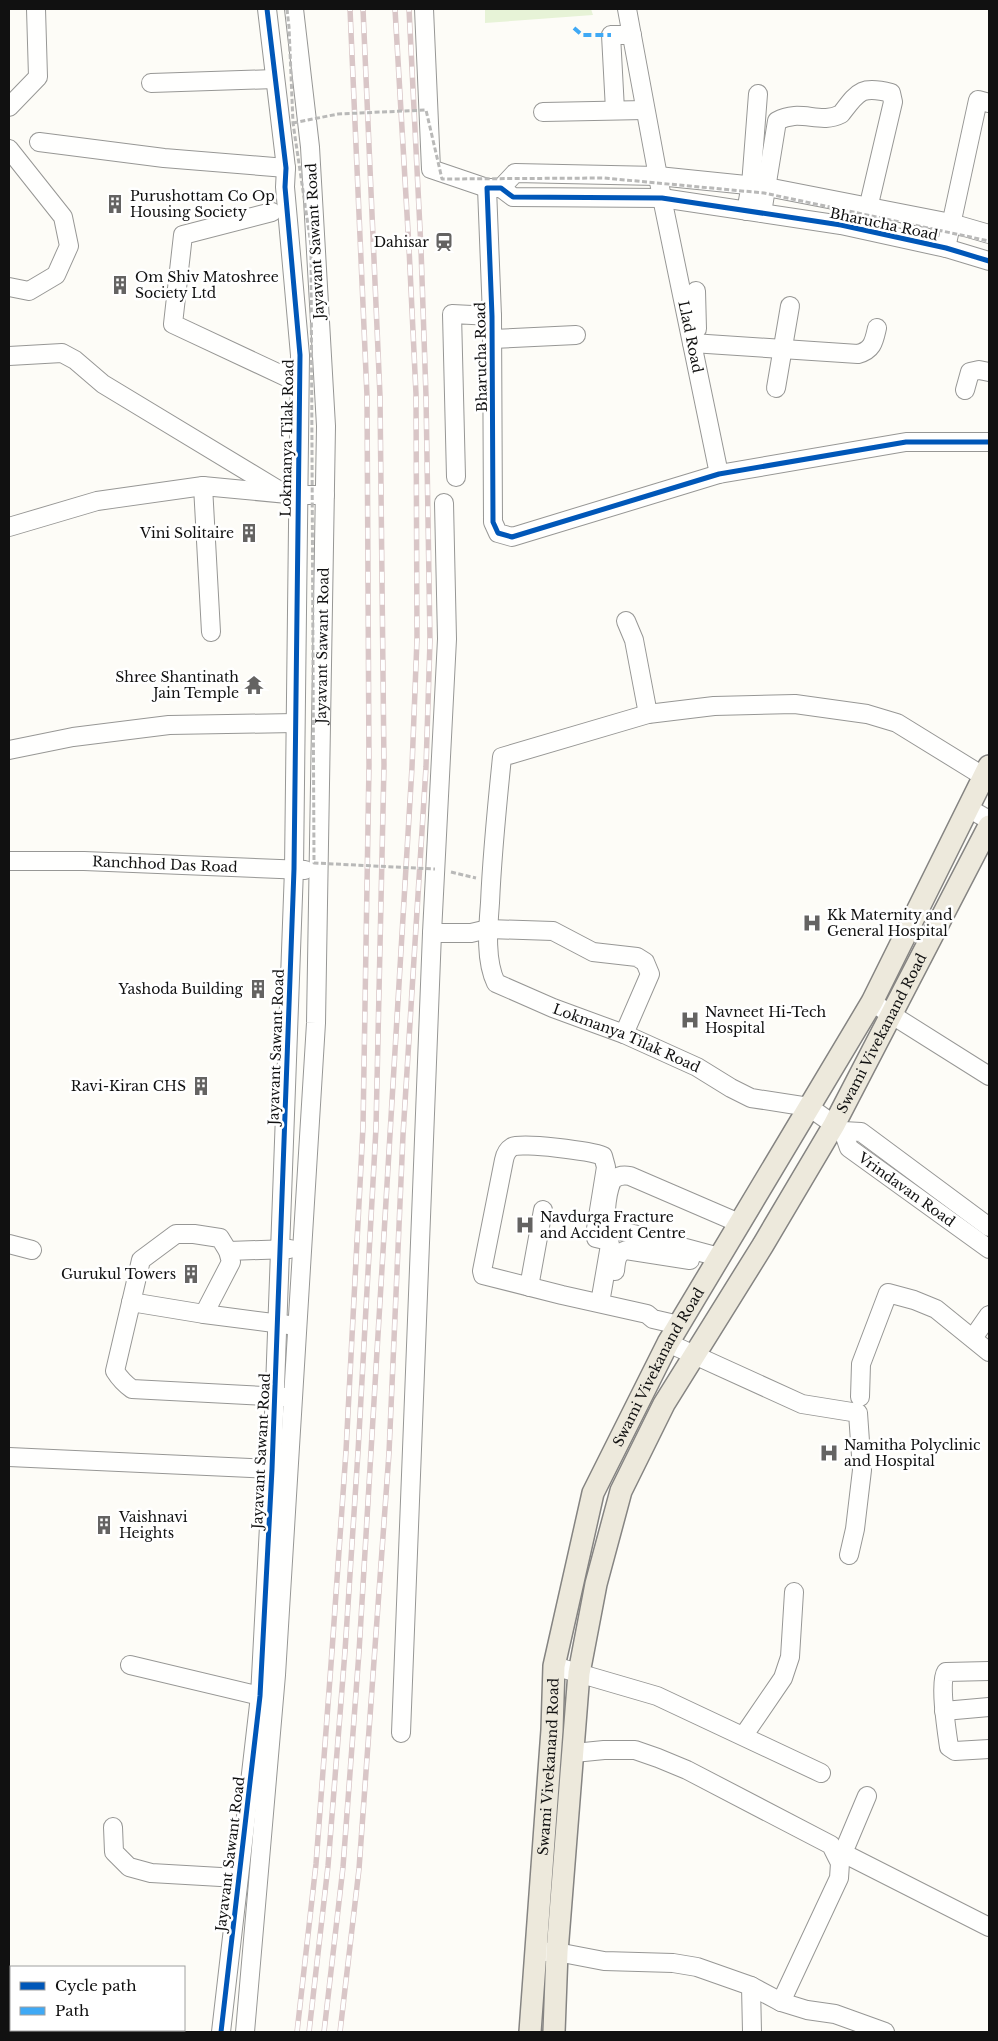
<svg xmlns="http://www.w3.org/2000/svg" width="998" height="2041" viewBox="0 0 998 2041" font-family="'Libre Baskerville',serif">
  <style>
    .green { fill: #e7f3d7 }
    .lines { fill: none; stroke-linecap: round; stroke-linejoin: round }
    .minor-casing { stroke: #979795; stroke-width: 20 }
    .major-casing { stroke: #858482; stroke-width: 24 }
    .path { stroke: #b9b9b8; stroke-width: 3; stroke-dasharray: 5 2.5; stroke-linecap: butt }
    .minor { stroke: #fffffe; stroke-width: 18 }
    .major { stroke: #ede9dc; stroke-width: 21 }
    .rail-casing { stroke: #d9c6c7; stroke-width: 5.5 }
    .rail { stroke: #fff; stroke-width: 4; stroke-dasharray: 11; stroke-linecap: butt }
    .path-bridge { stroke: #b9b9b8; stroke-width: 3; stroke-dasharray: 5 2.5; stroke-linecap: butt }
    .quiet { stroke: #3fa9f5; stroke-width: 4; stroke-dasharray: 8 4; stroke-linecap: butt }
    .cycleway-casing { stroke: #fff; stroke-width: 8 }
    .cycleway { stroke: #0057b8; stroke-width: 5 }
    .labels { text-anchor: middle; stroke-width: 5; stroke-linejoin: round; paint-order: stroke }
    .poi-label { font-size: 14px; fill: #111; stroke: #fff; text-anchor: start }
    .street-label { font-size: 14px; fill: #111; stroke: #fff }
  </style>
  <rect width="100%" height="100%" fill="#fdfcf7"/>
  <path class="green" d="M485 9H591L593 15 485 23Z"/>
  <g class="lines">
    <g class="minor-casing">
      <g id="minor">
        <path d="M424 9 431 169 487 188"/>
        <path id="s1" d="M627 9 662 198 719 474"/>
        <path d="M151 83 275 79"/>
        <path d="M9 107 38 77 36 9"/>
        <path d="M615 110 611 35H632"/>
        <path d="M543 112 645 110"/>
        <path d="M39 142 164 158 286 168"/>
        <path d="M9 149 63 217 69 246 56 275 29 291 9 287"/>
        <path d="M501 188 515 173 658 176 767 187 951 223 989 234"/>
        <path d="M746 211 751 185 758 94"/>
        <path d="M272 212 183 235 173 324 299 383"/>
        <path d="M762 213 777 121C800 108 820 125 841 114 858 92 861 85 891 93L893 102 866 217"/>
        <path d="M946 248 978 100 989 103"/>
        <path d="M989 261 946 248 841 225 662 198 513 197 501 188H487L492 316 493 522 498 533 512 537 719 474 906 442H989"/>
        <path d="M696 291 697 329"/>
        <path d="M492 339 576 335"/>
        <path d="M692 343 858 354C873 350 874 341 877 328"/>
        <path d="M9 356 62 353 75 360 103 384 280 491"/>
        <path d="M776 388 790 306"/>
        <path d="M965 390 970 372 979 370 989 372"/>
        <path d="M456 477 452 314 492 316"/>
        <path d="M203 486 211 632"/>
        <path d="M9 527 97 501 203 486 298 495H325"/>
        <path d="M626 621 634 640 648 714"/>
        <path d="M9 750 73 737 169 725 295 723"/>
        <path id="s2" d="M983 776 897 723 867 714 795 704 714 706 648 714 502 757C497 806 492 854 490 903 488 928 485 960 496 983L553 1008 624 1034 697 1067 731 1088 751 1098 809 1107 843 1131 849 1148 989 1249"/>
        <path d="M968 808 989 820"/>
        <path id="s3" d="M9 861H84L305 870"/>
        <path d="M432 933H471L488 929 553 931 593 952 637 957 645 962 650 974 624 1034"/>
        <path d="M881 1008 989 1076"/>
        <path d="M843 1131 861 1132 989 1227"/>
        <path d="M9 1244 32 1250"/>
        <path d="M228 1251 290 1249"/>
        <path d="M719 1257 607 1227C604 1218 607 1185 614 1179 619 1175 625 1175 630 1176L739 1223"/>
        <path d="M615 1271C616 1262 616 1253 626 1250L690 1260"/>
        <path d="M529 1287 543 1210"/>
        <path d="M131 1302 204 1314 289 1325"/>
        <path d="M600 1303 610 1245 609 1241 596 1238 595 1235 606 1167 603 1156C591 1151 522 1142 512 1147 507 1150 505 1155 504 1160L482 1271 483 1275 562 1295 647 1314 653 1319 679 1325"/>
        <path d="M204 1314 231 1262 228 1251 220 1238 194 1234H176L141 1260 115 1371C120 1379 125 1384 132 1389L284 1397"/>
        <path d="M973 1338 989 1315"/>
        <path d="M668 1343 802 1404 858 1413 862 1470 855 1529 849 1555"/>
        <path d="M860 1397 861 1364 888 1293 914 1300 936 1309 989 1352"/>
        <path d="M9 1457 272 1469"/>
        <path d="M130 1665 260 1696"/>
        <path d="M554 1666 657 1696 821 1773"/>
        <path d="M989 1671 946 1672C939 1682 947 1733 949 1747L955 1751 989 1749"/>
        <path d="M944 1711 989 1707"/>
        <path d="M401 1733 432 933 447 639 444 503"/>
        <path d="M744 1735 783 1678 790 1657 794 1592"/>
        <path d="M574 1753 604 1750H635L658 1758 687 1770 831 1845 840 1863 839 1878 781 2002"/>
        <path d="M867 1796 843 1853 989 1927"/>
        <path d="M113 1827 114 1852 129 1867 151 1873 238 1878"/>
        <path d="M546 1952H557L604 1961 673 1963 697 1967 751 1986 752 2032"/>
        <path d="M751 1986 781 2002 807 2010 835 2014 885 2032"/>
        <path d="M221 2032 260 1696 272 1469 294 869 300 355 285 187 286 168 267 9"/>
        <path id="s4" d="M245 2032 276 1675 316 1023 326 426 310 147 294 9"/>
      </g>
    </g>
    <g class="major-casing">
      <g id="major">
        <path id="s5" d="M530 2032 552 1730 554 1666 593 1493 668 1343 872 1002 989 766"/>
        <path id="s6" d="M554 2032 557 1952 579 1673 596 1584 621 1491 664 1404 763 1245 834 1125 989 826"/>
      </g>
    </g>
    <path class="path" d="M451 872 476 878"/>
    <use href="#minor" class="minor"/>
    <use href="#major" class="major"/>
    <g class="rail-casing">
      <g id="rail">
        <path d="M297 2032 316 1864 332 1651 346 1451 363 1127 369 765 367 396 350 9"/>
        <path d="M309 2032 328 1866 345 1651 358 1452 376 1128 384 765 380 396 363 9"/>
        <path d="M324 2032 343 1867 359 1652 412 767 417 639 416 394 409 248 395 9"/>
        <path d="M340 2032 359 1869 389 1453 403 1135 426 767 430 641 426 396 421 249 409 9"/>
      </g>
    </g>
    <use href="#rail" class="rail"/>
    <g class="path-bridge">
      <path d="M287 9 289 27 293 123 311 245 314 863 435 869"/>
      <path d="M293 123 338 114 426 110 442 179 604 178 764 193 989 241"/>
    </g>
    <path class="quiet" d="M574 28 582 35H611"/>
    <g class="cycleway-casing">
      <g id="cycleway">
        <path d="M989 261 946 248 841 225 662 198 513 197 501 188H487L492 316 493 522 498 533 512 537 719 474 906 442H989"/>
        <path d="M221 2032 260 1696 272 1469 294 869 300 355 285 187 286 168 267 9"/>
      </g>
    </g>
    <use href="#cycleway" class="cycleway"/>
  </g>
  <defs>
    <g id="building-bare" transform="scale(1.5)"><path d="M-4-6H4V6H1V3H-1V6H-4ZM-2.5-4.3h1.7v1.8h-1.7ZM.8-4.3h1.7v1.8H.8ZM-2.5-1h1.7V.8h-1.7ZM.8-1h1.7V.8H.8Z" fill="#646362" stroke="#fff" stroke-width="2.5" paint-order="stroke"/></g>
    <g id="station-bare" transform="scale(1.5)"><path d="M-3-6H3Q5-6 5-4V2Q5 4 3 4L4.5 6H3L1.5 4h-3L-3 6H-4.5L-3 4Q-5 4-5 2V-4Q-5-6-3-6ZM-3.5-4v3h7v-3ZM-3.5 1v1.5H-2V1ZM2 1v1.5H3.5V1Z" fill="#646362" stroke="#fff" stroke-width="2.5" paint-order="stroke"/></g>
    <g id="temple-bare" transform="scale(1.5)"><path d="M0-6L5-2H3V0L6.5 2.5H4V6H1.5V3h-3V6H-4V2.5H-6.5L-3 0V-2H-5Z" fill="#646362" stroke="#fff" stroke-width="2.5" paint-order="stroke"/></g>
    <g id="hospital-bare" transform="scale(1.5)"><path d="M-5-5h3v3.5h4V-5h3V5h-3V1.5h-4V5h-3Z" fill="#646362" stroke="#fff" stroke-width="2.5" paint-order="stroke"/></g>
  </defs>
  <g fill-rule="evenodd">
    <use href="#building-bare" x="115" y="204"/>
    <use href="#station-bare" x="444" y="242"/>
    <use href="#building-bare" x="120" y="285"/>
    <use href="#building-bare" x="249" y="533"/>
    <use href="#temple-bare" x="254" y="685"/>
    <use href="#hospital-bare" x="812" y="923"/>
    <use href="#building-bare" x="258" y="989"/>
    <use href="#hospital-bare" x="690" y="1020"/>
    <use href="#building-bare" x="201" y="1086"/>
    <use href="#hospital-bare" x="525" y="1225"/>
    <use href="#building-bare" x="191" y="1274"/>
    <use href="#hospital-bare" x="829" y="1453"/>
    <use href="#building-bare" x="104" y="1525"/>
  </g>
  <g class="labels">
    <g class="poi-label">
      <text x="130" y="201">Purushottam Co Op<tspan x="130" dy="16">Housing Society</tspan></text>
      <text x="429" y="247" text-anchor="end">Dahisar</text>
      <text x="135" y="282">Om Shiv Matoshree<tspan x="135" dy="16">Society Ltd</tspan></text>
      <text x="234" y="538" text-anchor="end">Vini Solitaire</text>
      <text x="239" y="682" text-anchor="end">Shree Shantinath<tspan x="239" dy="16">Jain Temple</tspan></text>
      <text x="827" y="920">Kk Maternity and<tspan x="827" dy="16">General Hospital</tspan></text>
      <text x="243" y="994" text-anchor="end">Yashoda Building</text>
      <text x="705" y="1017">Navneet Hi-Tech<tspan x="705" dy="16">Hospital</tspan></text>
      <text x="186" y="1091" text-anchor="end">Ravi-Kiran CHS</text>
      <text x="540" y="1222">Navdurga Fracture<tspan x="540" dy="16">and Accident Centre</tspan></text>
      <text x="176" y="1279" text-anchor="end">Gurukul Towers</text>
      <text x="844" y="1450">Namitha Polyclinic<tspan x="844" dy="16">and Hospital</tspan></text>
      <text x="119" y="1522">Vaishnavi<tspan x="119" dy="16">Heights</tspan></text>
    </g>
    <g class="street-label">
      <text transform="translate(884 224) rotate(12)" y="5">Bharucha Road</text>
      <text transform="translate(315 241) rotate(-93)" y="5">Jayavant Sawant Road</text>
      <text dy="5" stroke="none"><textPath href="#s1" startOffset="334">Llad Road</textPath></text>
      <text transform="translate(481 357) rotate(-91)" y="5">Bharucha Road</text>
      <text transform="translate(287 438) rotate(-89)" y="5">Lokmanya Tilak Road</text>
      <text dy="5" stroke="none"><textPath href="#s4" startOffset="1389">Jayavant Sawant Road</textPath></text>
      <text dy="5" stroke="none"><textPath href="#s3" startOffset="156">Ranchhod Das Road</textPath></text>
      <text dy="5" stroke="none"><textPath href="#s6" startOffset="1074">Swami Vivekanand Road</textPath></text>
      <text dy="5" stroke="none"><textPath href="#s2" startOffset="874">Lokmanya Tilak Road</textPath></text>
      <text transform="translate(276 1047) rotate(-88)" y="5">Jayavant Sawant Road</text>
      <text dy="5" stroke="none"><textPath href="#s2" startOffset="1202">Vrindavan Road</textPath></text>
      <text dy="5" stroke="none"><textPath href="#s5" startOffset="686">Swami Vivekanand Road</textPath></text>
      <text transform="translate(261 1451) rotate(-87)" y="5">Jayavant Sawant Road</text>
      <text dy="5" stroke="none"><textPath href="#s5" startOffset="266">Swami Vivekanand Road</textPath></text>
      <text transform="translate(230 1854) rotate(-83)" y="5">Jayavant Sawant Road</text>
    </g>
  </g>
  <rect width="998" height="2041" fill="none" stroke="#111111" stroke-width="20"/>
  <rect x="10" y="1966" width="175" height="65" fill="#ffffff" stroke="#a0a0a0"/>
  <rect x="20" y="1982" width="25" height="8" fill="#0057b8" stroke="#a0a0a0"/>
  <text x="55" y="1991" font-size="15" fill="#111111">Cycle path</text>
  <rect x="20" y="2007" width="25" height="8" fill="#3fa9f5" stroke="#a0a0a0"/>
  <text x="55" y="2016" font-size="15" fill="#111111">Path</text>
</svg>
